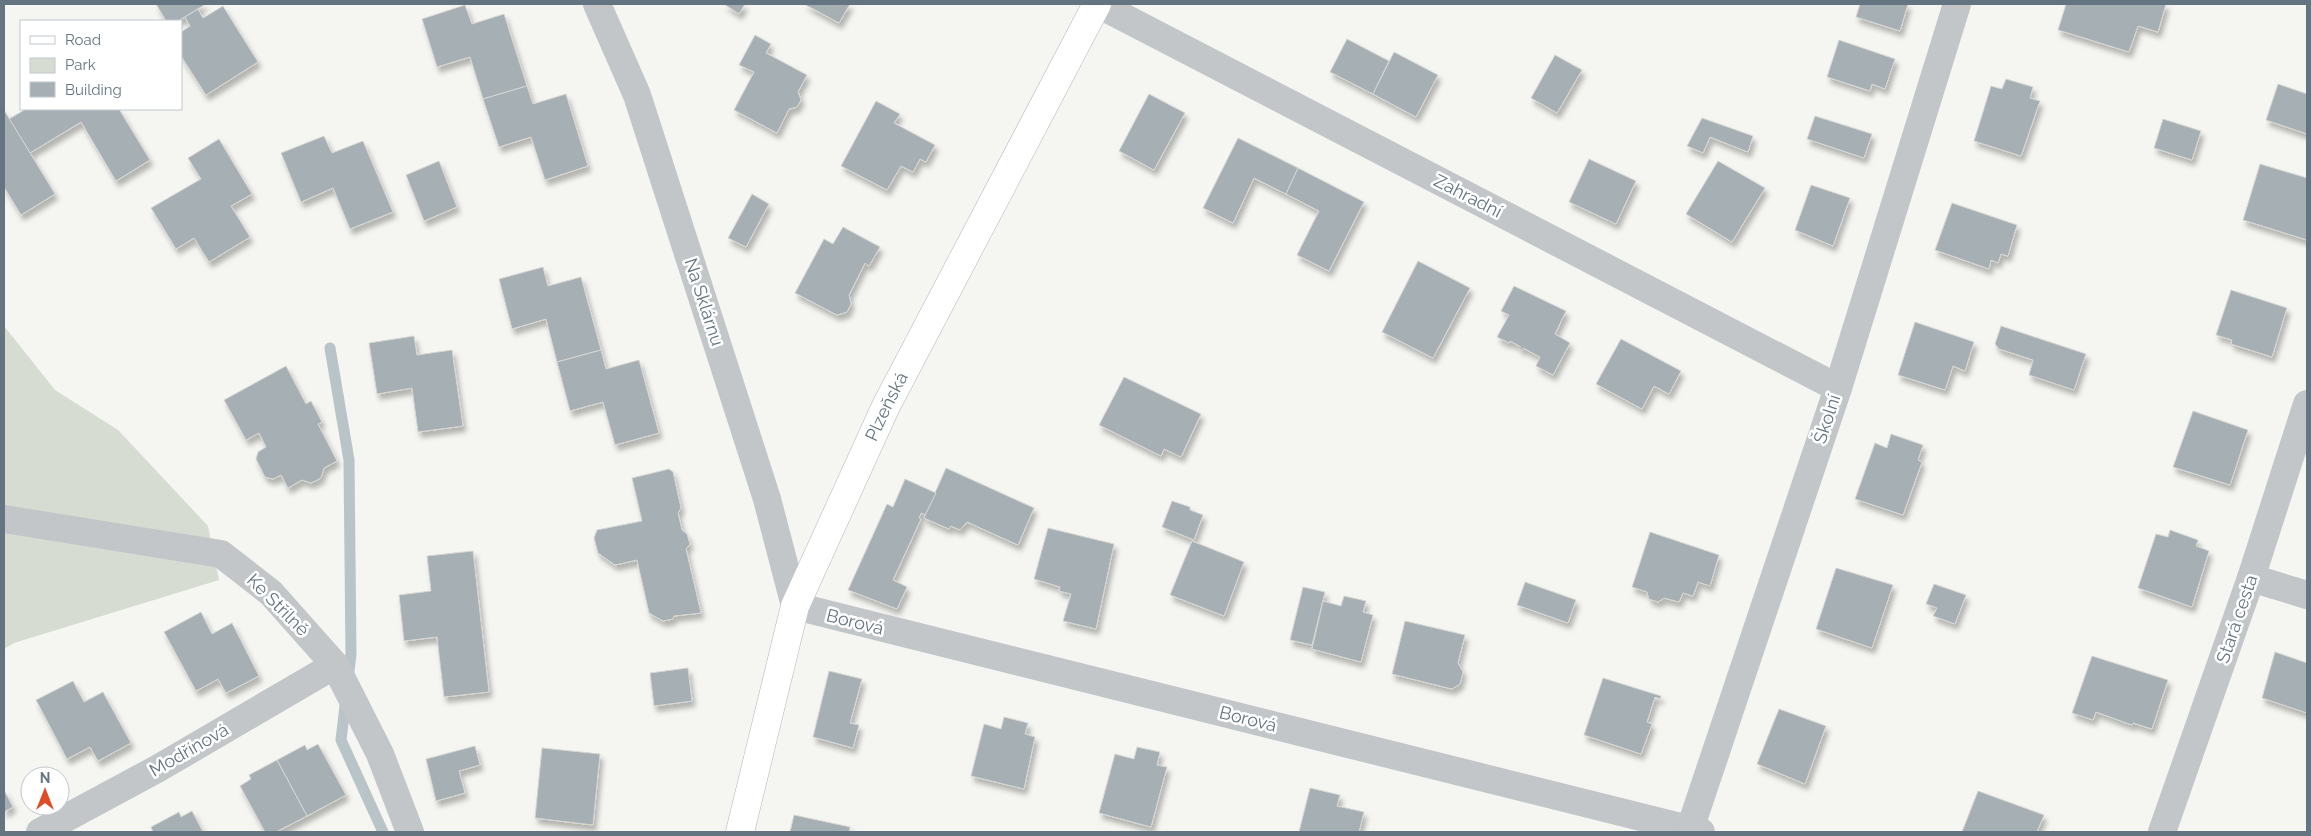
<svg xmlns="http://www.w3.org/2000/svg" width="2311" height="836" viewBox="0 0 2311 836" font-family="Raleway,sans-serif">
  <style>
    .green { fill: #d6dcd2 }
    .lines { fill: none; stroke-linecap: round; stroke-linejoin: round }
    .stream { stroke: #b8c4c7; stroke-width: 11 }
    .building { fill: #a6afb3; stroke: #d6d6d4; filter: url(#shadow) }
    .secondary-casing { stroke: #b2b8bb; stroke-width: 29 }
    .street { stroke: #c2c6c9; stroke-width: 28 }
    .secondary { stroke: #fff; stroke-width: 28 }
    .labels { text-anchor: middle; stroke-width: 5; stroke-linejoin: round; paint-order: stroke }
    .street-label { font-size: 18px; fill: #647581; stroke: #fff }
  </style>
  <defs>
    <filter id="shadow"><feDropShadow dx="3" dy="5.5" stdDeviation="2.5" flood-color="#0004"/></filter>
  </defs>
  <rect width="100%" height="100%" fill="#f5f5f1"/>
  <path class="green" d="M4 326 55 390 118 430 208 526 219 580 14 643 4 649Z"/>
  <g class="lines">
    <g class="stream">
      <path d="M330 348 349 460 351 654 348 679"/>
      <path d="M346 698 341 740 383 832"/>
    </g>
  </g>
  <g class="building">
    <path d="M156 4H206L178 21H166Z"/>
    <path d="M724 4H745L739 14Z"/>
    <path d="M804 4H850L839 23Z"/>
    <path d="M1860 4H1908L1900 31 1856 17Z"/>
    <path d="M2066 4H2166L2158 32 2138 26 2129 52 2058 30Z"/>
    <path d="M465 5 472 24 504 14 527 86 483 99 470 57 437 67 422 19Z"/>
    <path d="M223 6 258 62 206 95 181 56V32L190 26 185 17 198 9 203 18Z"/>
    <path d="M755 35 771 44 766 53 807 75 798 92 801 100 797 107 789 109 777 133 734 110 754 72 739 65Z"/>
    <path d="M1347 39 1389 61 1373 94 1330 72Z"/>
    <path d="M1839 40 1895 59 1885 89 1872 84 1870 91 1827 77Z"/>
    <path d="M1394 52 1438 75 1416 117 1373 94Z"/>
    <path d="M1555 55 1582 70 1557 113 1531 98Z"/>
    <path d="M2006 79 2033 87 2030 98 2040 101 2021 156 1974 141 1991 86 2002 89Z"/>
    <path d="M2278 84 2307 94V134L2266 120Z"/>
    <path d="M527 86 533 104 566 94 588 166 545 180 531 137 499 147 483 99Z"/>
    <path d="M1149 94 1185 113 1154 170 1119 151Z"/>
    <path d="M876 101 900 114 894 123 935 145 926 162 920 159 913 172 901 166 887 190 841 166Z"/>
    <path d="M26 109H119L150 160 116 181 81 122 30 153 9 119Z"/>
    <path d="M4 110 55 194 21 215 4 187Z"/>
    <path d="M1815 116 1872 134 1864 158 1807 139Z"/>
    <path d="M1702 118 1753 136 1748 152 1710 137 1703 153 1687 146Z"/>
    <path d="M2163 119 2201 131 2192 160 2154 148Z"/>
    <path d="M324 136 332 153 363 141 393 212 350 229 333 188 301 202 281 153Z"/>
    <path d="M1238 138 1298 168 1286 194 1254 178 1233 223 1203 208Z"/>
    <path d="M219 139 252 194 231 206 250 237 209 262 194 238 176 249 151 208 201 179 188 158Z"/>
    <path d="M1589 159 1636 181 1616 224 1569 202Z"/>
    <path d="M439 161 457 207 424 221 406 175Z"/>
    <path d="M1718 161 1765 188 1732 242 1686 214Z"/>
    <path d="M2260 164 2307 178V240L2243 220Z"/>
    <path d="M1298 168 1364 202 1329 271 1297 255 1319 211 1286 194Z"/>
    <path d="M1811 185 1850 198 1833 246 1795 230Z"/>
    <path d="M752 194 769 204 746 247 728 238Z"/>
    <path d="M1952 203 2017 225 2008 256 2001 254 1998 263 1991 260 1989 269 1935 250Z"/>
    <path d="M843 227 880 247 869 266 865 263 849 295 851 304 847 312 837 315 795 293 824 239 833 244Z"/>
    <path d="M1418 261 1470 288 1433 358 1382 332Z"/>
    <path d="M543 267 548 286 581 277 601 350 557 362 546 319 512 329 499 279Z"/>
    <path d="M1514 286 1566 311 1555 334 1570 343 1553 375 1536 366 1540 357 1523 348 1522 350 1519 349 1521 347 1510 341 1509 343 1497 337 1509 315 1501 311Z"/>
    <path d="M2231 290 2287 308 2272 357 2231 344 2232 340 2216 335Z"/>
    <path d="M1915 322 1974 342 1965 371 1953 366 1945 390 1898 375Z"/>
    <path d="M2001 326 2086 354 2074 390 2029 375 2033 360 1999 349 1995 344Z"/>
    <path d="M414 336 417 355 452 350 463 426 418 432 412 388 377 394 369 343Z"/>
    <path d="M1621 339 1681 371 1669 394 1654 386 1642 409 1596 384Z"/>
    <path d="M601 350 606 369 639 360 659 433 615 445 603 402 570 411 557 362Z"/>
    <path d="M286 366 306 404 311 401 322 422 318 424 337 461 324 468 321 478 311 483 302 480 288 488 281 475 273 479 265 477 256 459 258 452 266 447 259 433 246 440 224 400Z"/>
    <path d="M1124 377 1201 414 1181 457 1164 449 1161 456 1099 425Z"/>
    <path d="M2193 411 2248 430 2230 485 2173 467Z"/>
    <path d="M1891 434 1923 445 1918 460 1922 462 1903 515 1855 499 1875 443 1887 448Z"/>
    <path d="M946 468 1034 508 1018 545 967 522 960 530 951 526 949 529 924 518Z"/>
    <path d="M669 469 673 472 681 508 678 513 682 530 687 534 690 544 686 549 701 613 674 616 673 619 663 621 649 613 637 560 615 565 598 553 594 538 597 530 642 521 632 478Z"/>
    <path d="M905 479 936 493 925 515 921 513 919 518 921 519 893 580 907 587 897 609 848 590 887 504 893 507Z"/>
    <path d="M1172 501 1190 507V510L1203 515 1194 540 1162 527Z"/>
    <path d="M1048 528 1114 544 1096 629 1063 621 1071 594 1059 591 1060 587 1034 579Z"/>
    <path d="M2170 530 2198 540 2196 546 2209 551 2192 607 2138 588 2156 534 2168 537Z"/>
    <path d="M1650 532 1719 555 1710 586 1698 582 1693 596 1683 593 1679 602 1664 598 1658 602 1649 599 1647 592 1632 587Z"/>
    <path d="M1192 541 1244 562 1224 616 1170 595Z"/>
    <path d="M473 551 489 692 444 697 437 637 404 641 399 595 431 591 427 556Z"/>
    <path d="M1836 568 1893 585 1872 648 1816 629Z"/>
    <path d="M1525 582 1576 600 1568 623 1517 605Z"/>
    <path d="M1934 584 1966 595 1955 624 1933 616 1937 608 1926 604Z"/>
    <path d="M1303 587 1325 592 1312 645 1290 640Z"/>
    <path d="M1344 596 1366 601 1363 612 1373 615 1361 662 1312 649 1323 601 1341 606Z"/>
    <path d="M201 612 212 634 232 623 259 676 226 693 218 679 196 691 164 632Z"/>
    <path d="M1405 621 1465 635 1458 663 1463 672 1460 684 1452 689 1392 674Z"/>
    <path d="M2275 652 2307 663V713L2262 698Z"/>
    <path d="M2092 656 2168 680 2152 729 2133 723 2132 725 2096 712 2093 720 2072 713Z"/>
    <path d="M688 668 692 701 654 706 650 673Z"/>
    <path d="M829 671 862 679 850 723 859 725 853 748 813 737Z"/>
    <path d="M1603 678 1661 696 1660 699 1655 697 1647 722 1652 724 1641 754 1584 735Z"/>
    <path d="M73 681 84 702 103 692 131 743 98 761 90 747 67 759 36 700Z"/>
    <path d="M1779 709 1826 726 1805 784 1757 764Z"/>
    <path d="M1004 717 1028 723 1025 734 1035 737 1024 789 971 776 984 724 1001 729Z"/>
    <path d="M318 744 346 795 307 816 277 760 305 745 307 750Z"/>
    <path d="M475 746 480 765 459 771 465 793 436 801 426 759Z"/>
    <path d="M1137 747 1160 752 1157 765 1167 767 1151 827 1099 813 1115 754 1134 759Z"/>
    <path d="M542 748 600 754 593 825 535 818Z"/>
    <path d="M277 760 307 816 276 832H265L240 786 251 779 249 775Z"/>
    <path d="M1310 788 1340 795 1337 806 1364 812 1359 832H1299Z"/>
    <path d="M4 790 13 807 4 812Z"/>
    <path d="M1978 791 2044 815 2037 832H1962Z"/>
    <path d="M192 811 203 832H153L151 827 179 812 181 817Z"/>
    <path d="M794 815 850 827 849 832H790Z"/>
  </g>
  <g class="lines">
    <g class="secondary-casing">
      <g id="secondary">
        <path id="s1" d="M740 832 795 606 886 406 1097 4"/>
      </g>
    </g>
    <g class="street">
      <path d="M597 4 637 95 767 499 795 606 1701 832"/>
      <path d="M1098 4 1838 388"/>
      <path d="M4 519 221 554 271 593 335 665 380 754 410 832"/>
      <path d="M2251 578 2307 595"/>
      <path d="M40 832 157 769 335 665"/>
      <path d="M1689 832 1838 388 1957 4"/>
      <path d="M2162 832 2251 578 2307 404"/>
    </g>
    <use href="#secondary" class="secondary"/>
  </g>
  <g class="labels">
    <g class="street-label">
      <text transform="translate(1468 196) rotate(27)" y="6">Zahradní</text>
      <text transform="translate(704 302) rotate(72)" y="6">Na Sklárnu</text>
      <text dy="6" stroke="none"><textPath href="#s1" startOffset="452">Plzeňská</textPath></text>
      <text transform="translate(1827 419) rotate(-72)" y="6">Školní</text>
      <text transform="translate(278 605) rotate(45)" y="6">Ke Střílně</text>
      <text transform="translate(2237 619) rotate(-71)" y="6">Stará cesta</text>
      <text transform="translate(855 622) rotate(14)" y="6">Borová</text>
      <text transform="translate(1248 719) rotate(14)" y="6">Borová</text>
      <text transform="translate(189 750) rotate(-30)" y="6">Modřínová</text>
    </g>
  </g>
  <rect width="2311" height="836" fill="none" stroke="#647581" stroke-width="10"/>
  <rect x="20" y="20" width="162" height="90" fill="#ffffff" stroke="#c1c8cd"/>
  <rect x="30" y="36" width="25" height="8" fill="#ffffff" stroke="#c1c8cd"/>
  <text x="65" y="45" font-size="15" fill="#647581">Road</text>
  <rect x="30" y="58" width="25" height="15" fill="#d6dcd2" stroke="#c1c8cd"/>
  <text x="65" y="70" font-size="15" fill="#647581">Park</text>
  <rect x="30" y="82" width="25" height="15" fill="#a6afb3" stroke="#c1c8cd"/>
  <text x="65" y="95" font-size="15" fill="#647581">Building</text>
  <g transform="translate(45 791)"><circle r="24" fill="#ffffff" stroke="#c1c8cd"/>
  <path d="M0-4L9 19L0 12L-9 19Z" fill="#de4d28"/>
  <text y="-8" font-size="14" font-weight="bold" text-anchor="middle" fill="#647581">N</text>
  </g>
</svg>
